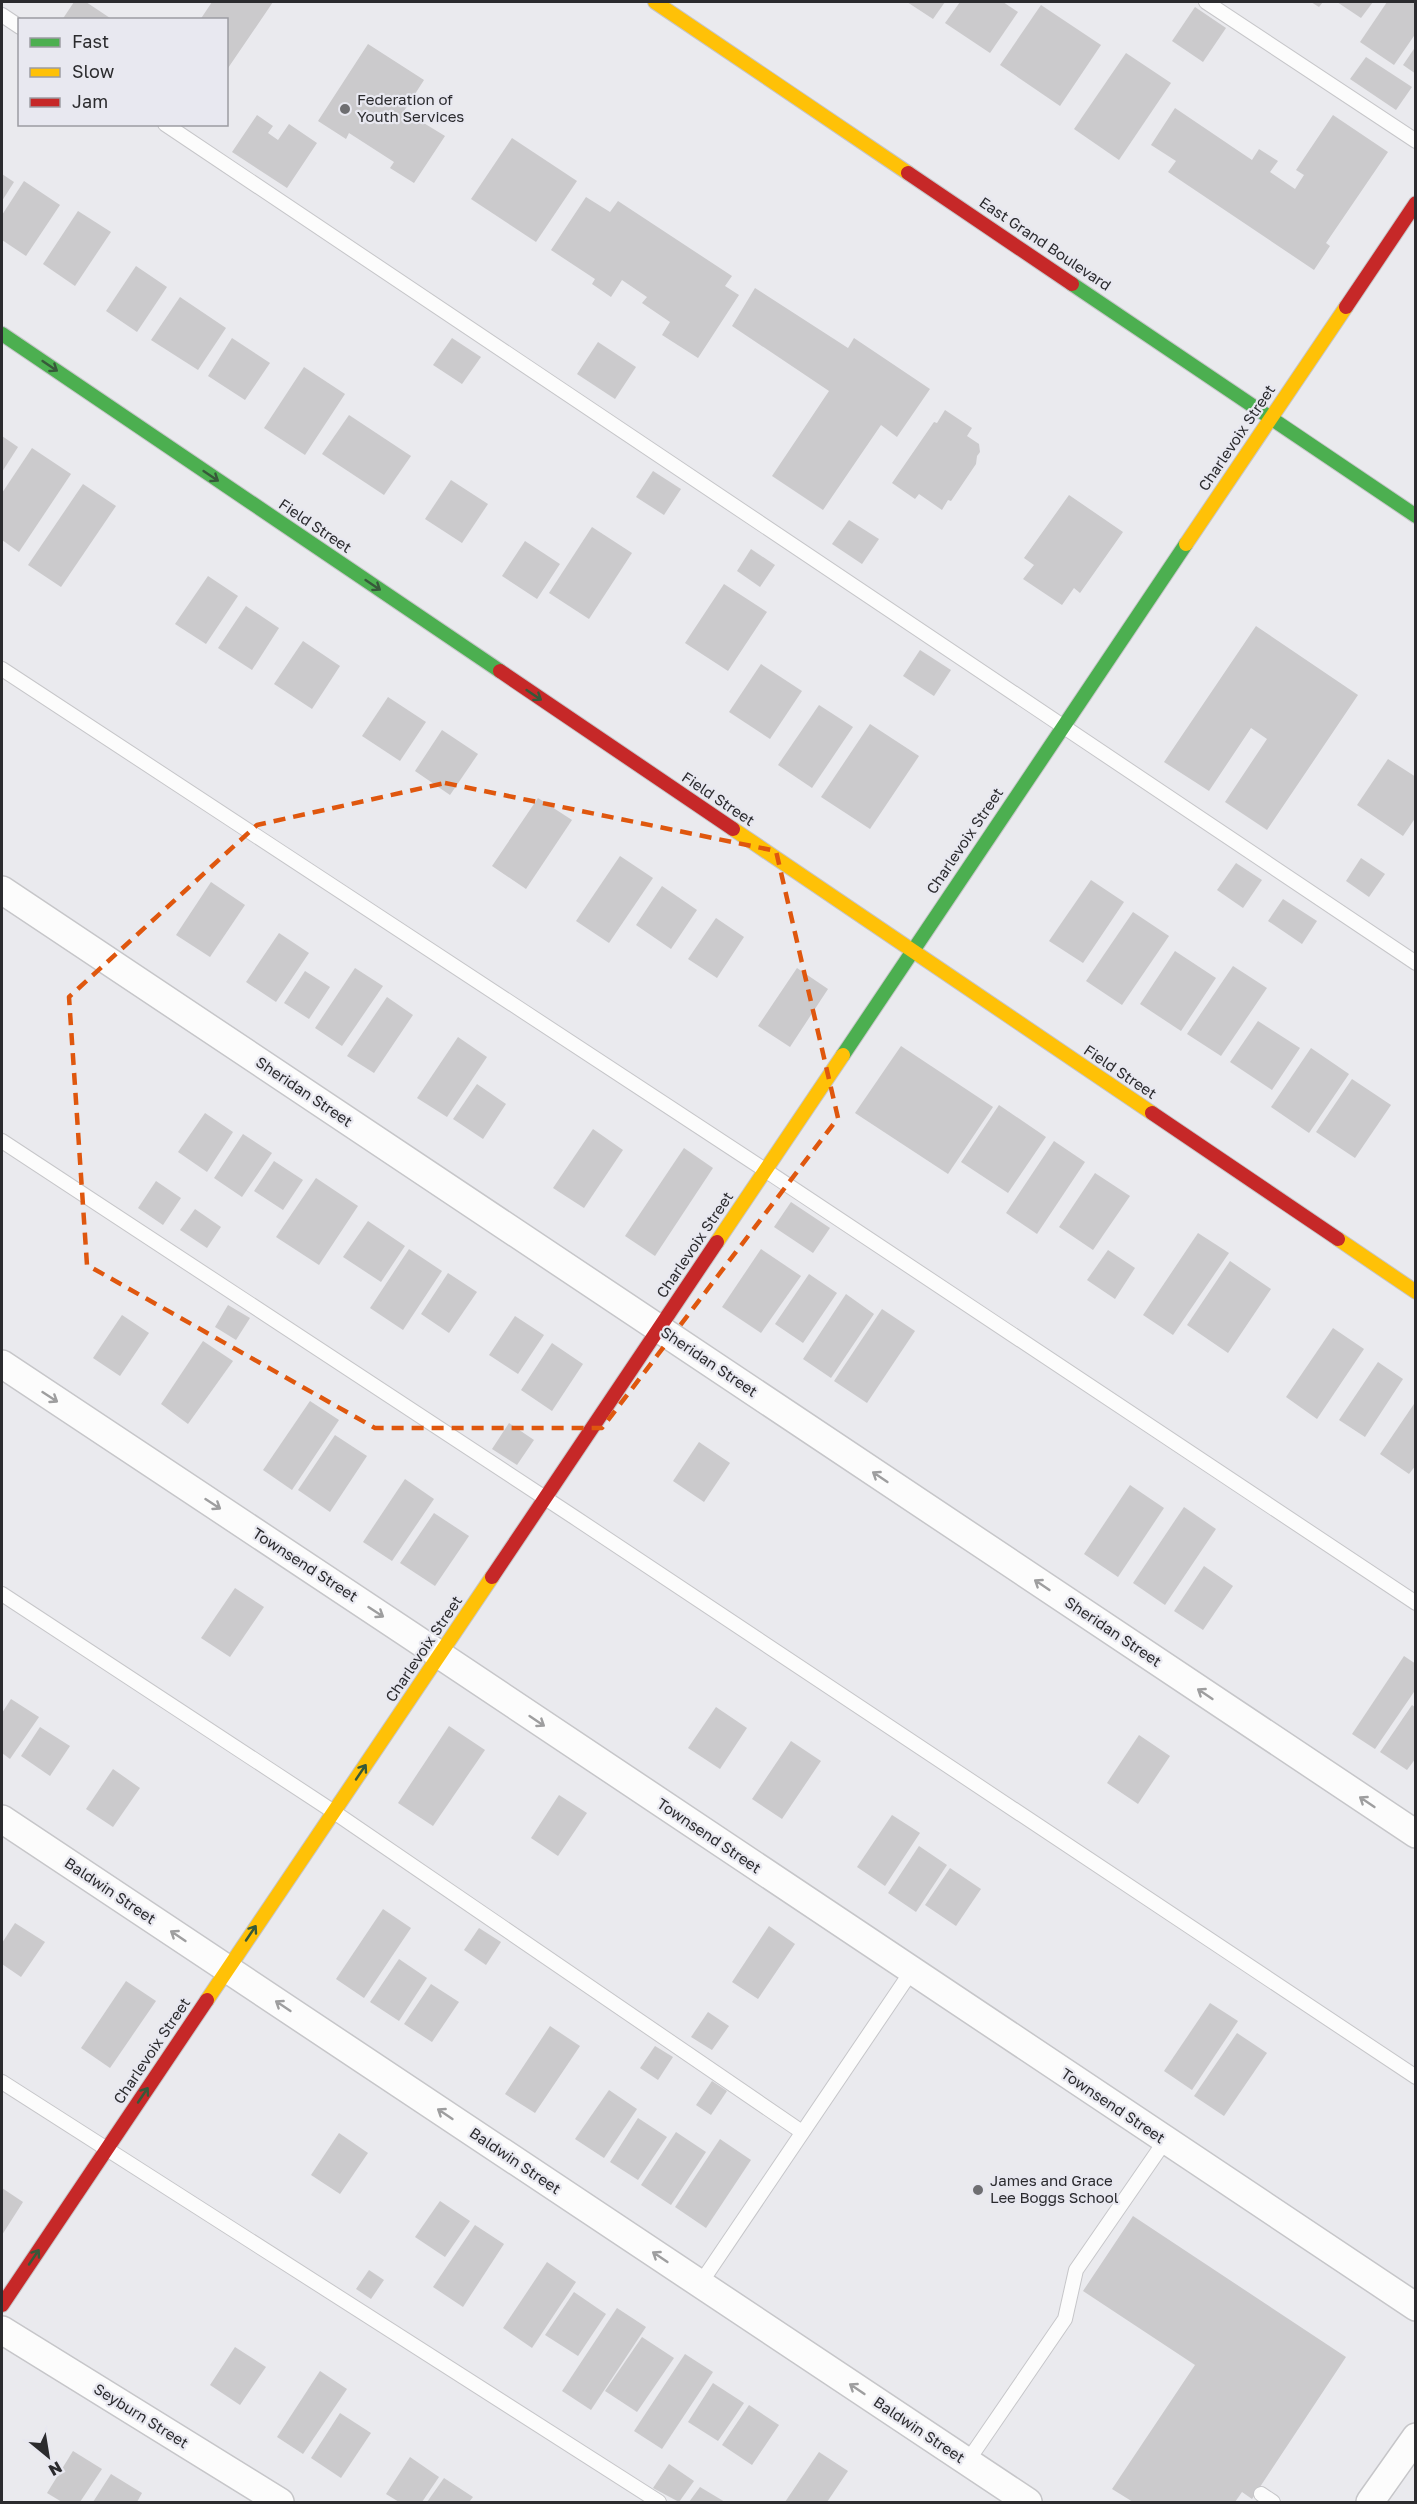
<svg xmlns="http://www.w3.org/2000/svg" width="1417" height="2504" viewBox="0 0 1417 2504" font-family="'Golos Text',sans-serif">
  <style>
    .building { fill: #cbcacc }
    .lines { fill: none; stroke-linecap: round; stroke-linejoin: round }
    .lane-casing { stroke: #c6c6c9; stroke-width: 16 }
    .street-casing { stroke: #c6c6c9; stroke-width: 30 }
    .fast-casing { stroke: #c6c6c9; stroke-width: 16 }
    .slow-casing { stroke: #c6c6c9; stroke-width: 16 }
    .jam-casing { stroke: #c6c6c9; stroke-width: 16 }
    .lane { stroke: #fcfcfc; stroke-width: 14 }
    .street { stroke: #fcfcfc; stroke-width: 27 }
    .fast { stroke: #4caf50; stroke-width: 14 }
    .slow { stroke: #ffc107; stroke-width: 14 }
    .jam { stroke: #c62828; stroke-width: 14 }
    .oneway { stroke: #37593a }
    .oneway2 { stroke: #9e9e9f }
    .marked { fill: none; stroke: #df570e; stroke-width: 4.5; stroke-dasharray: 12 8; stroke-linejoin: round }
    .poi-dot { fill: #6e6e71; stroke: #e8e8f0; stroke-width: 2 }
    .labels { text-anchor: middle; stroke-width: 4.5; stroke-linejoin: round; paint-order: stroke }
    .poi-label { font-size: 15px; fill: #2b2b2e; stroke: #e8e8f0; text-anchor: start }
    .street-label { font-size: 15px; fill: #2b2b2e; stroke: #e8e8f0 }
  </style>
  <rect width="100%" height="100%" fill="#eaeaee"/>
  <g class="building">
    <path d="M74 2H86L113 20H62Z"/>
    <path d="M212 2H273L226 71V20H200Z"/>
    <path d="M907 2H945L933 19Z"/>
    <path d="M960 2H1003L1018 12 990 53 945 23Z"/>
    <path d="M1311 2H1323L1319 7Z"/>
    <path d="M1337 2H1373L1361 18Z"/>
    <path d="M1387 2H1416V33L1394 65 1360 42Z"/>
    <path d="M1041 5 1101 45 1060 106 1000 65Z"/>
    <path d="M1195 7 1226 28 1203 62 1172 41Z"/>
    <path d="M368 44 424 80 404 111 445 136 414 183 390 168 394 162 349 133 346 139 318 121Z"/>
    <path d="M1416 46V74L1403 65Z"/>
    <path d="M1126 53 1171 83 1119 160 1074 129Z"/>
    <path d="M1366 57 1412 87 1396 110 1350 79Z"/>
    <path d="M1175 108 1252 160 1259 149 1278 161 1270 172 1295 189 1304 175 1296 170 1333 115 1388 152 1326 243 1330 246 1314 270 1168 172 1176 161 1151 145Z"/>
    <path d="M257 115 273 126 268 133 278 140 289 124 317 143 287 188 232 152Z"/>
    <path d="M512 138 577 181 536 242 471 199Z"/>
    <path d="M2 174 14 182 2 201Z"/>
    <path d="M24 181 60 205 26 256 2 240V215Z"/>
    <path d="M586 197 610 212 618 201 732 276 725 286 739 295 698 358 662 335 670 322 642 303 647 297 622 280 611 297 592 284 595 279 551 250Z"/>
    <path d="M78 211 111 232 75 286 43 264Z"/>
    <path d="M136 266 167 287 137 332 106 311Z"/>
    <path d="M755 288 848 348 854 338 930 389 897 437 881 425 823 510 772 476 829 391 732 326Z"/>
    <path d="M180 297 226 328 198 370 151 340Z"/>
    <path d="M232 338 270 363 245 400 208 376Z"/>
    <path d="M452 338 481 357 462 384 433 365Z"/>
    <path d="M598 342 636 367 615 399 577 374Z"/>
    <path d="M304 367 345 394 305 455 264 428Z"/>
    <path d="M945 410 972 428 967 436 979 444 980 452 977 456 976 464 951 501 948 500 942 510 919 494 915 499 892 483 934 422 937 423Z"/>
    <path d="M349 415 411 456 384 495 322 454Z"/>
    <path d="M2 436 18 447 2 472Z"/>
    <path d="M32 448 71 474 19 552 2 540V493Z"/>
    <path d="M653 471 681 489 664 515 636 497Z"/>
    <path d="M451 480 488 504 462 543 425 519Z"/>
    <path d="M83 484 116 506 61 587 28 565Z"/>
    <path d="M1069 495 1123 532 1080 593 1074 588 1062 605 1023 579 1034 565 1024 558Z"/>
    <path d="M849 520 879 539 862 564 832 544Z"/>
    <path d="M592 527 632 553 589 619 549 593Z"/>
    <path d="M525 541 560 564 537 599 502 576Z"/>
    <path d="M751 549 775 565 760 587 737 571Z"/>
    <path d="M208 576 238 596 206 644 175 624Z"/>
    <path d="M724 584 767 612 728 671 685 643Z"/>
    <path d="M246 606 279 628 252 670 218 648Z"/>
    <path d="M1256 626 1358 695 1267 830 1225 802 1267 739 1251 728 1209 791 1164 762Z"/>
    <path d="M303 641 340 666 312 709 274 684Z"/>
    <path d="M920 650 951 670 934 696 903 676Z"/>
    <path d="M761 664 802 691 770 739 729 712Z"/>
    <path d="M388 697 426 722 400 761 362 736Z"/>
    <path d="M819 705 853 727 812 788 778 765Z"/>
    <path d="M870 724 919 756 870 829 821 797Z"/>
    <path d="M442 730 478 754 450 795 415 771Z"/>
    <path d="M1388 759 1416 777V817L1403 836 1357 805Z"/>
    <path d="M538 798 572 820 526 889 492 866Z"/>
    <path d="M620 856 653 878 609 943 576 921Z"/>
    <path d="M1361 858 1385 874 1369 897 1346 881Z"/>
    <path d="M1236 863 1262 880 1243 908 1217 890Z"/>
    <path d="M1091 880 1124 902 1083 963 1049 941Z"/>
    <path d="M211 882 245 905 210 957 176 935Z"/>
    <path d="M662 886 697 910 671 949 636 925Z"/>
    <path d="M1283 899 1317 921 1302 944 1268 921Z"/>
    <path d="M1133 912 1169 936 1122 1005 1086 981Z"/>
    <path d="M716 918 744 937 717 978 688 959Z"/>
    <path d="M279 933 309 953 276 1002 246 982Z"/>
    <path d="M1175 951 1216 978 1181 1031 1140 1004Z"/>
    <path d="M1233 966 1267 988 1221 1056 1187 1034Z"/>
    <path d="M355 968 383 986 342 1046 315 1028Z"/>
    <path d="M797 968 828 989 790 1047 758 1026Z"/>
    <path d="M305 971 330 987 309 1019 284 1003Z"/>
    <path d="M387 997 413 1015 374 1073 347 1056Z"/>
    <path d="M1258 1021 1300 1048 1272 1090 1230 1062Z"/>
    <path d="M458 1037 487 1057 447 1117 417 1098Z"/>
    <path d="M901 1046 993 1107 948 1174 855 1113Z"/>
    <path d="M1311 1048 1349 1074 1309 1133 1271 1107Z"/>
    <path d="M1352 1079 1391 1105 1355 1158 1316 1132Z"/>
    <path d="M477 1084 506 1104 483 1139 453 1119Z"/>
    <path d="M999 1105 1046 1137 1008 1193 961 1162Z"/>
    <path d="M205 1113 233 1132 207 1172 178 1152Z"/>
    <path d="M593 1129 623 1150 584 1208 553 1188Z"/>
    <path d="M243 1134 272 1153 242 1197 214 1178Z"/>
    <path d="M1054 1141 1085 1162 1037 1234 1006 1213Z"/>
    <path d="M684 1148 713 1168 655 1256 625 1236Z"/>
    <path d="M274 1161 303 1180 283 1210 254 1191Z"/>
    <path d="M1095 1173 1130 1196 1093 1250 1059 1227Z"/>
    <path d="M316 1178 358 1206 319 1265 276 1237Z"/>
    <path d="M156 1181 181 1198 163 1225 138 1208Z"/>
    <path d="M791 1202 830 1228 813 1253 774 1227Z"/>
    <path d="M195 1209 221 1227 207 1248 180 1230Z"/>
    <path d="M368 1221 405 1246 381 1282 343 1257Z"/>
    <path d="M1198 1233 1229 1253 1173 1335 1143 1315Z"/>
    <path d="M409 1249 442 1271 403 1330 370 1308Z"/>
    <path d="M761 1249 801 1276 761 1333 722 1307Z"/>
    <path d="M1108 1250 1135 1268 1115 1299 1087 1280Z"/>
    <path d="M1230 1261 1271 1289 1228 1353 1187 1325Z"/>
    <path d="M448 1273 477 1292 449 1333 421 1314Z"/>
    <path d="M809 1274 837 1293 803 1343 775 1324Z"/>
    <path d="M846 1294 874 1314 831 1378 803 1359Z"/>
    <path d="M228 1305 250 1318 236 1340 215 1327Z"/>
    <path d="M882 1309 915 1331 867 1403 834 1381Z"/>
    <path d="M122 1315 149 1333 120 1376 93 1358Z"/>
    <path d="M515 1316 544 1335 518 1374 489 1355Z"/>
    <path d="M1333 1328 1364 1349 1317 1419 1286 1397Z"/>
    <path d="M203 1341 233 1361 188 1424 161 1404Z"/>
    <path d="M552 1343 583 1364 552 1411 521 1390Z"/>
    <path d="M1378 1362 1403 1379 1365 1437 1339 1420Z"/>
    <path d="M310 1401 339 1420 292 1490 263 1470Z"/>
    <path d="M1416 1401V1465L1409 1474 1380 1454Z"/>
    <path d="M509 1423 534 1440 517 1465 492 1449Z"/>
    <path d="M335 1435 367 1456 330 1512 298 1490Z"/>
    <path d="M699 1442 730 1463 704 1502 673 1481Z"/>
    <path d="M405 1479 434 1499 392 1561 363 1542Z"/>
    <path d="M1130 1485 1164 1508 1118 1577 1084 1554Z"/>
    <path d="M1184 1507 1216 1529 1165 1605 1133 1583Z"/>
    <path d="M434 1513 469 1536 435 1586 400 1563Z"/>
    <path d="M1204 1566 1233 1586 1203 1630 1174 1611Z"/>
    <path d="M235 1588 264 1607 230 1657 201 1638Z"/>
    <path d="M1404 1656 1416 1664V1689L1375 1749 1352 1734Z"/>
    <path d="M11 1699 39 1717 10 1759 2 1753V1713Z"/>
    <path d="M1412 1705 1416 1708V1758L1407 1770 1380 1752Z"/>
    <path d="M716 1707 747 1728 720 1769 688 1748Z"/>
    <path d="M449 1726 485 1750 433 1826 398 1803Z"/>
    <path d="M40 1727 70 1746 50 1776 21 1756Z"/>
    <path d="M1139 1735 1170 1756 1138 1804 1107 1783Z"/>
    <path d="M791 1741 821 1761 782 1819 752 1799Z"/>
    <path d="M113 1769 140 1788 113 1827 86 1809Z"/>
    <path d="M559 1795 587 1813 558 1856 531 1838Z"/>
    <path d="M892 1815 920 1833 885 1886 857 1867Z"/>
    <path d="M919 1846 947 1865 916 1912 888 1893Z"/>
    <path d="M950 1868 981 1889 956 1926 925 1905Z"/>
    <path d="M383 1909 411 1928 364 1998 336 1979Z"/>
    <path d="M15 1923 45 1942 21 1977 2 1964V1943Z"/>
    <path d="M769 1926 795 1944 758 1999 732 1982Z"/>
    <path d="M479 1928 501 1942 486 1965 464 1950Z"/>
    <path d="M399 1959 427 1978 399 2021 370 2002Z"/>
    <path d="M126 1981 156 2001 110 2068 81 2048Z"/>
    <path d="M431 1984 459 2002 432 2042 404 2024Z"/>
    <path d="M1210 2003 1238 2021 1192 2090 1164 2071Z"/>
    <path d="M708 2012 729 2026 712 2050 691 2037Z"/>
    <path d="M550 2026 580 2046 535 2113 505 2094Z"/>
    <path d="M1237 2033 1267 2053 1224 2116 1194 2096Z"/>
    <path d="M655 2046 673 2057 658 2080 640 2068Z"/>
    <path d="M712 2081 727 2091 711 2115 696 2105Z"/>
    <path d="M609 2090 637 2109 604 2158 575 2139Z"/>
    <path d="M638 2118 667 2137 638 2180 610 2162Z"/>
    <path d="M676 2132 706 2152 671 2205 641 2185Z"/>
    <path d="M339 2133 368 2153 340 2194 311 2175Z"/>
    <path d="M720 2139 751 2160 706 2228 675 2207Z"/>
    <path d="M2 2188 23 2202 2 2235Z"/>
    <path d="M440 2201 470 2221 445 2257 415 2237Z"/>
    <path d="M1133 2216 1346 2357 1252 2499 1242 2492 1235 2502H1133L1112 2489 1195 2365 1083 2291Z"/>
    <path d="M475 2225 504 2244 463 2307 433 2287Z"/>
    <path d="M547 2262 576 2282 532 2348 503 2328Z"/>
    <path d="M369 2270 384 2280 371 2299 356 2289Z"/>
    <path d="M574 2292 606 2314 578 2356 545 2335Z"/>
    <path d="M617 2308 646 2327 591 2410 562 2391Z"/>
    <path d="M642 2337 674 2358 637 2412 605 2391Z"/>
    <path d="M235 2347 266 2367 240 2405 210 2385Z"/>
    <path d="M685 2354 713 2372 662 2449 634 2431Z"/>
    <path d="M320 2371 347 2389 303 2454 277 2437Z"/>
    <path d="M713 2383 744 2403 718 2441 688 2422Z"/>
    <path d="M749 2405 779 2425 752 2465 722 2445Z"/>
    <path d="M340 2413 371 2433 341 2478 311 2458Z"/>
    <path d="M73 2451 102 2469 80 2502H62L47 2493Z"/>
    <path d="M819 2452 848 2471 827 2502H785Z"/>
    <path d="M410 2457 439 2477 422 2502H399L386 2494Z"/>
    <path d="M669 2464 694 2481 679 2502 653 2488Z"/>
    <path d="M111 2474 142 2493 137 2502H93Z"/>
    <path d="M444 2478 473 2497 469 2502H427Z"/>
    <path d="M700 2487 725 2502H689Z"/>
  </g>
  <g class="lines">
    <g class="lane-casing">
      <g id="lane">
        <path d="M1206 2 1416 141"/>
        <path d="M2 15 20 27"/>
        <path d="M165 124 1416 963"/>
        <path d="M2 669 765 1170 1416 1603"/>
        <path d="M2 1141 574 1517 1416 2077"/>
        <path d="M2 1594 334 1812 802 2132"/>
        <path d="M2 2082 659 2502"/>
        <path d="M700 2284 911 1972"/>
        <path d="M967 2462 1065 2319 1076 2270 1165 2141"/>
        <path d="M1261 2494 1273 2502"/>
      </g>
    </g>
    <g class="street-casing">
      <g id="street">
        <path d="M2 890 1416 1834"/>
        <path d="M2 1364 410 1635 1416 2307"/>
        <path d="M2 1819 1028 2502"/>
        <path d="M2 2330 280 2502"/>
        <path d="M1370 2502 1416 2437"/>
      </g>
    </g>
    <g class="fast-casing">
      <g id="fast">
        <path d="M1072 284 1416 516"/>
        <path d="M2 334 500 671"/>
        <path d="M843 1055 1186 544"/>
      </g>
    </g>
    <g class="slow-casing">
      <g id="slow">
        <path d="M655 2 908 173"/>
        <path d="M1186 544 1346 307"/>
        <path d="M733 829 1152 1113"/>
        <path d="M1338 1239 1416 1292"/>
        <path d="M717 1242 843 1055"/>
        <path d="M207 2000 492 1577"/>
      </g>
    </g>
    <g class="jam-casing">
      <g id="jam">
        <path d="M908 173 1072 284"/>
        <path d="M1346 307 1416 203"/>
        <path d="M500 671 733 829"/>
        <path d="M1152 1113 1338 1239"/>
        <path d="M492 1577 717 1242"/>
        <path d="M2 2305 207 2000"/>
      </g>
    </g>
    <use href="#lane" class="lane"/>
    <use href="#street" class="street"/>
    <use href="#fast" class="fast"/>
    <use href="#slow" class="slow"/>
    <use href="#jam" class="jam"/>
  </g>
  <defs><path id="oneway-shaft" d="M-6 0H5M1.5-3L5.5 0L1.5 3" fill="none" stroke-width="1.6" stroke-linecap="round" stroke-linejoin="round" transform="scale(1.5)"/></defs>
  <g class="oneway">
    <use href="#oneway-shaft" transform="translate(50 366) rotate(34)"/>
    <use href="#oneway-shaft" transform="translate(211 476) rotate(34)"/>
    <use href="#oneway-shaft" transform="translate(373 585) rotate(34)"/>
    <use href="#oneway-shaft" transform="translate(534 695) rotate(34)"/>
    <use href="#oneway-shaft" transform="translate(361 1772) rotate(-56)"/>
    <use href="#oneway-shaft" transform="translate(251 1933) rotate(-56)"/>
    <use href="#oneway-shaft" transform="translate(143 2095) rotate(-56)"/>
    <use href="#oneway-shaft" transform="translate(34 2257) rotate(-56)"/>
  </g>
  <g class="oneway2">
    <use href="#oneway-shaft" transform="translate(50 1397) rotate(33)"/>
    <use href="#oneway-shaft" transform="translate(880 1477) rotate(-146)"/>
    <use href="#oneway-shaft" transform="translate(213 1504) rotate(33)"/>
    <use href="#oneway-shaft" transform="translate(1042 1585) rotate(-146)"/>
    <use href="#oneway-shaft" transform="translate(376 1612) rotate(33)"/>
    <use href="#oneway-shaft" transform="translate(1205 1694) rotate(-146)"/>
    <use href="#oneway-shaft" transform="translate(537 1721) rotate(34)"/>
    <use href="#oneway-shaft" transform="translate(1367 1802) rotate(-146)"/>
    <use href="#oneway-shaft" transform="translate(178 1936) rotate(-146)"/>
    <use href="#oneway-shaft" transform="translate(283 2006) rotate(-146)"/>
    <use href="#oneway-shaft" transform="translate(445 2114) rotate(-146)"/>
    <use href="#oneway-shaft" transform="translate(660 2257) rotate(-146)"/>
    <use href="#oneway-shaft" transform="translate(857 2389) rotate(-146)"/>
  </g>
  <path class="marked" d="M445 783 776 851 838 1118 602 1428H375L87 1265 69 997 257 825Z"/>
  <g class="poi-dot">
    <circle cx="345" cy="109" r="6"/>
    <circle cx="978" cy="2190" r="6"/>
  </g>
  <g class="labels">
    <g class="poi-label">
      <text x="357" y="105">Federation of<tspan x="357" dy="17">Youth Services</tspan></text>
      <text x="990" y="2186">James and Grace<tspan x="990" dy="17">Lee Boggs School</tspan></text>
    </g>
    <g class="street-label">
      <text transform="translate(1045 244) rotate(34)" y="5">East Grand Boulevard</text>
      <text transform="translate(1237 438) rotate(-56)" y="5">Charlevoix Street</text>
      <text transform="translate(315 526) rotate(34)" y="5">Field Street</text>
      <text transform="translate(718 799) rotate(34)" y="5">Field Street</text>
      <text transform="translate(965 841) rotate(-56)" y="5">Charlevoix Street</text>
      <text transform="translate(1120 1072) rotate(34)" y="5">Field Street</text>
      <text transform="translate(304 1092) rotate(34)" y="5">Sheridan Street</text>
      <text transform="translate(695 1245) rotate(-56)" y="5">Charlevoix Street</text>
      <text transform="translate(709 1362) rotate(34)" y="5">Sheridan Street</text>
      <text transform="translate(305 1565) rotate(33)" y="5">Townsend Street</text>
      <text transform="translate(1113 1632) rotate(34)" y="5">Sheridan Street</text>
      <text transform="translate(424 1649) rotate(-56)" y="5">Charlevoix Street</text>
      <text transform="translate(709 1836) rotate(34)" y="5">Townsend Street</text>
      <text transform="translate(110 1891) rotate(34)" y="5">Baldwin Street</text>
      <text transform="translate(152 2051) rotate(-56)" y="5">Charlevoix Street</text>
      <text transform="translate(1113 2106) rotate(34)" y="5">Townsend Street</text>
      <text transform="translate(515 2161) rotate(34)" y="5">Baldwin Street</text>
      <text transform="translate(141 2416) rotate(32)" y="5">Seyburn Street</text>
      <text transform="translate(919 2430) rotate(34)" y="5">Baldwin Street</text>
    </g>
  </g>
  <rect width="1417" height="2504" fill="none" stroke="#2b2b2e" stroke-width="6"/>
  <rect x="18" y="18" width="210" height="108" fill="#e8e8f0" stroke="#9c9ca2" stroke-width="1.5"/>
  <rect x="30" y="38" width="30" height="9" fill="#4caf50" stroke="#9c9ca2" stroke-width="1.5"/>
  <text x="72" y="48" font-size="18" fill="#2b2b2e">Fast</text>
  <rect x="30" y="68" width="30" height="9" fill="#ffc107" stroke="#9c9ca2" stroke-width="1.5"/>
  <text x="72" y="78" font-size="18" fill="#2b2b2e">Slow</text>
  <rect x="30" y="98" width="30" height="9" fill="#c62828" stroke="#9c9ca2" stroke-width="1.5"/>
  <text x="72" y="108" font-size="18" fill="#2b2b2e">Jam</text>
  <g transform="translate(48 2456) rotate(150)" stroke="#e8e8f0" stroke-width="4.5" paint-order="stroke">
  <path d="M0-4.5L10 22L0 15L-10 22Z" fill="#2b2b2e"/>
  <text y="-9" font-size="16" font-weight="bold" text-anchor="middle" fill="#2b2b2e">N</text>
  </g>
</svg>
